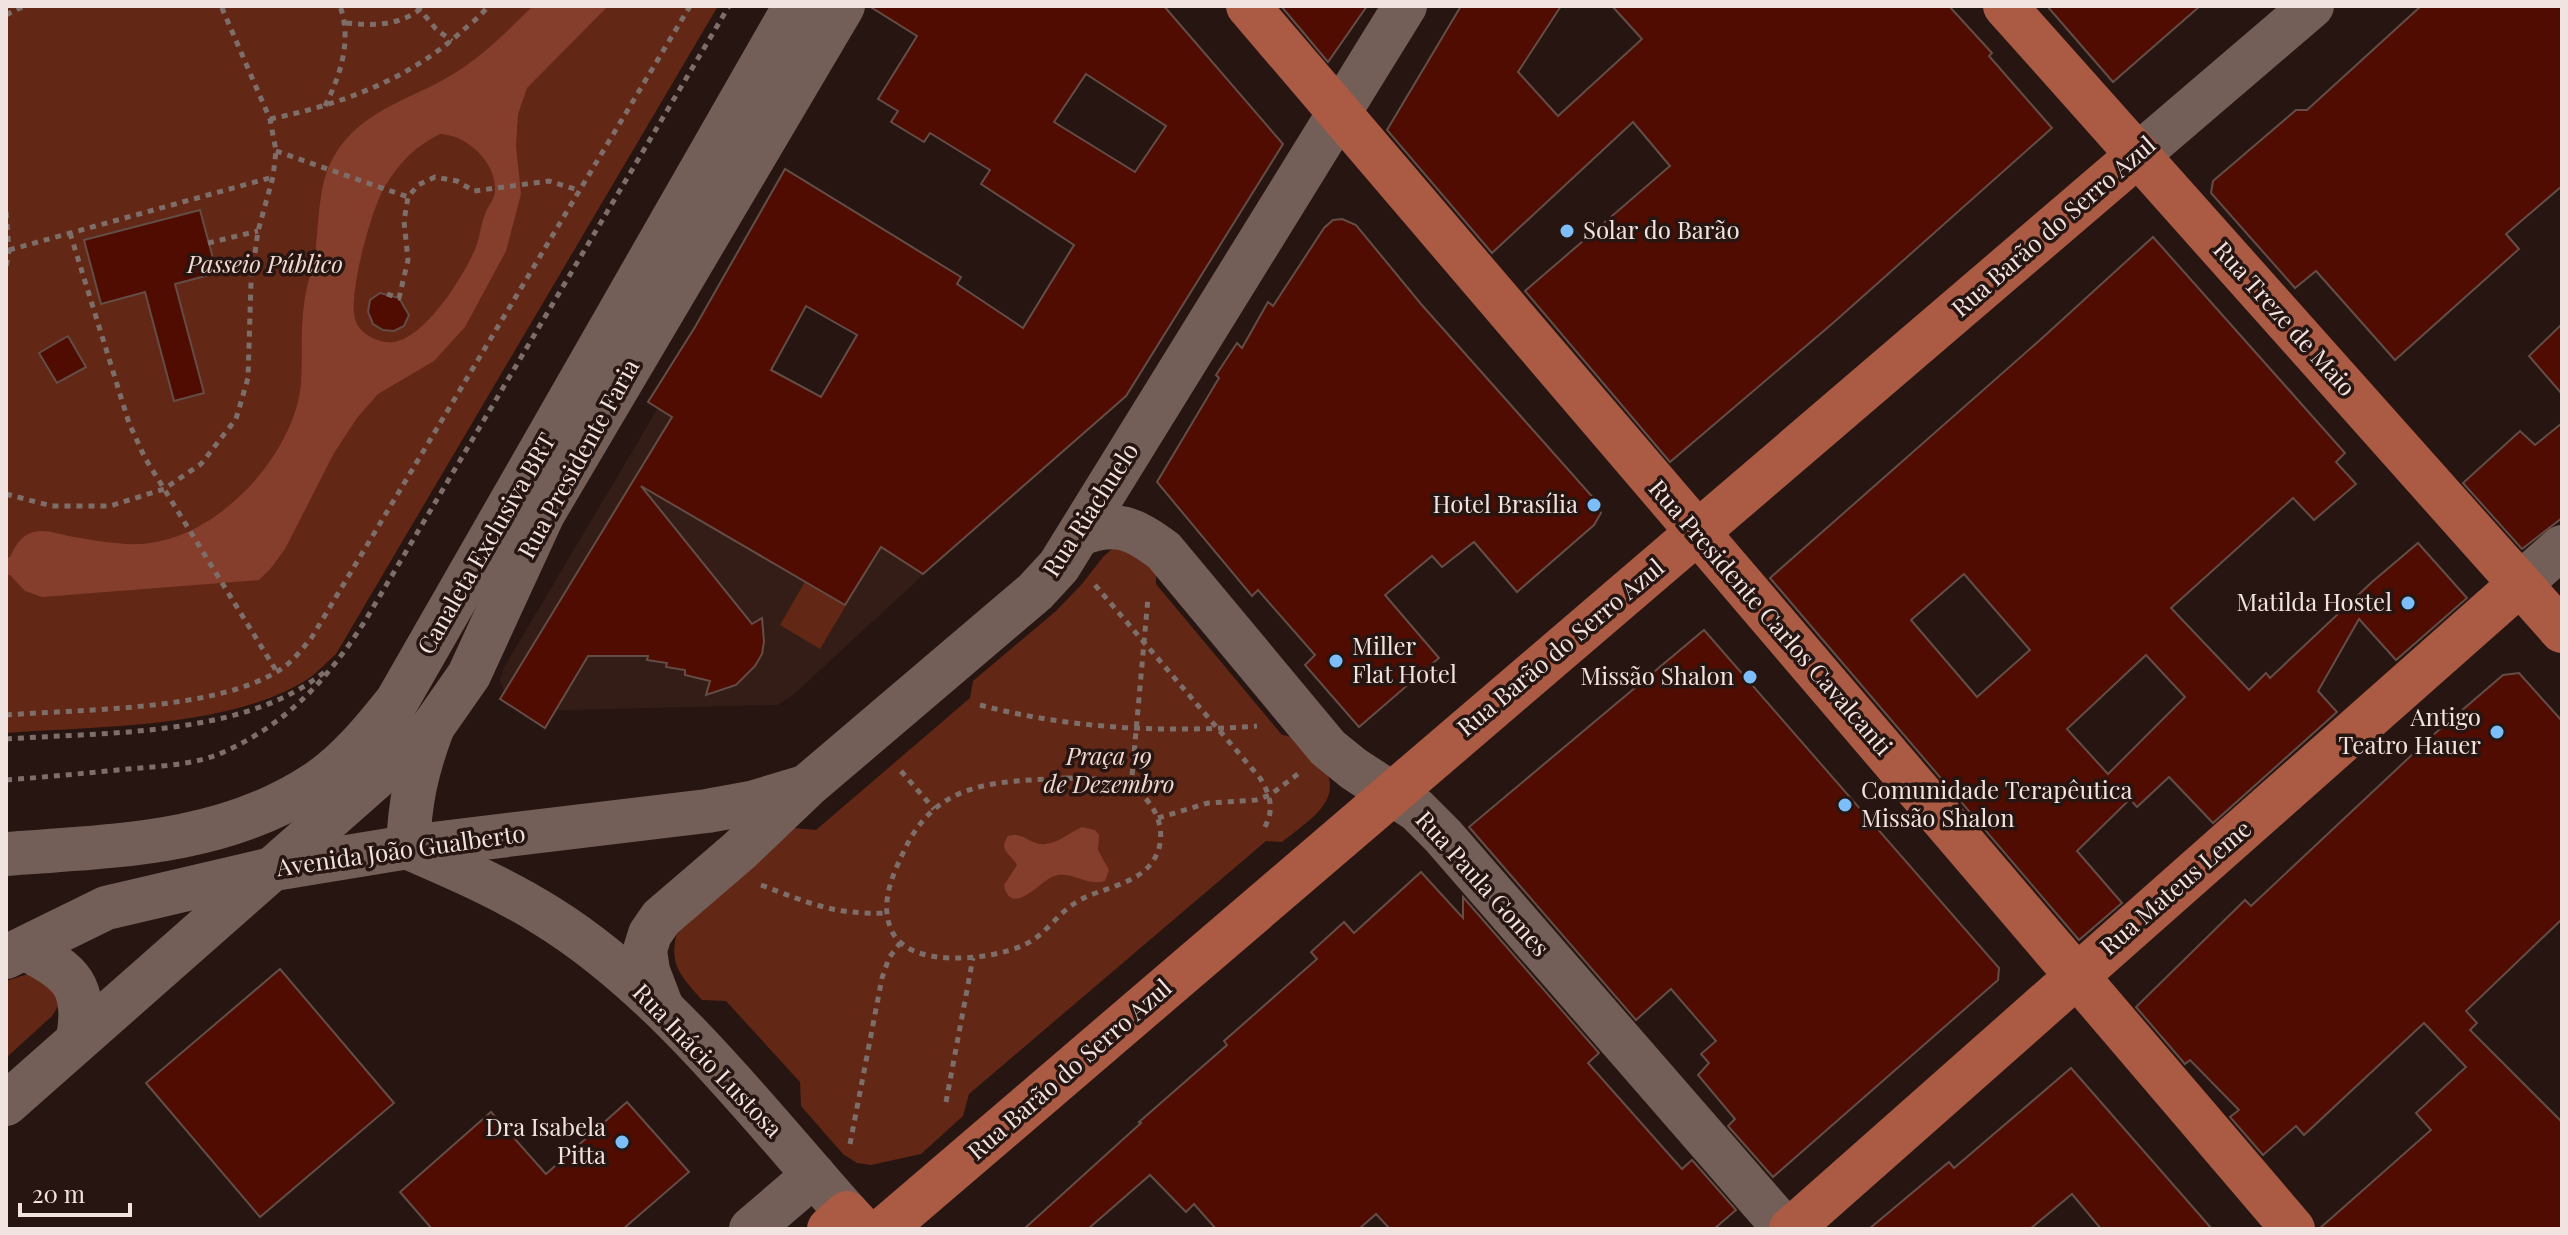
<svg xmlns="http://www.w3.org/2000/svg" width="2568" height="1235" viewBox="0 0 2568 1235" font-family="'Playfair Display',serif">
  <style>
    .built { fill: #351d17 }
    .green { fill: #632716 }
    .water { fill: #853e2b; fill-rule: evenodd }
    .building { fill: #500c00; stroke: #634d47; stroke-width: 2; fill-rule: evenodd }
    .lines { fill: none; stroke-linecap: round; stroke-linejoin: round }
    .path { stroke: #7d6e6a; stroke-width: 5; stroke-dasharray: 6 6; stroke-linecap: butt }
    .minor { stroke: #745e58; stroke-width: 44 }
    .major { stroke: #ab5a44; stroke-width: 44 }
    .poi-dot { fill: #7bbef9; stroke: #271511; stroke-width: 3 }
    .labels { text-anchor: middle; stroke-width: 7; stroke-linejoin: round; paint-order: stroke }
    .street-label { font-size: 24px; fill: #f0e3e0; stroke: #271511 }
    .poi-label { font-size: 24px; fill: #f0e3e0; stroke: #271511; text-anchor: end }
    .park-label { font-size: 24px; font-style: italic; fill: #f1dad4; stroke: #271511 }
  </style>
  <rect width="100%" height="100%" fill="#271511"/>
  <path class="built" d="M667 393 936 563 792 696 777 705 526 711 504 692 500 681 503 669Z"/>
  <g class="green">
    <path d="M6 6H718L336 654C327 662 318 672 308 679 229 729 98 726 6 733Z"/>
    <path d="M1128 548 1156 568V584L1282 735C1302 738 1304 743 1317 758 1351 796 1311 819 1282 842L1266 841 969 1094 963 1116 921 1154 871 1165 857 1163 843 1154 801 1106 800 1082 726 1001 702 1000C682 977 668 965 677 933L794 828 816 830 970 698 973 681 1056 611 1082 584 1103 557 1112 549Z"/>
    <path d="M810 573 851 597 820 649 780 625Z"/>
    <path d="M40 970 53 980 59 1005 52 1016 6 1058V981Z"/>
  </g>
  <g class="water">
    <path d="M533 6H608L527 88 518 114 516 146 521 194 506 251 465 327 434 361 378 394 357 418 334 453 285 549 271 568 259 580 42 597 25 591 10 575H6V558L10 557C15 546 21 536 33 532 46 529 58 534 69 536 92 540 118 545 141 544 181 541 214 521 242 494 271 466 297 425 301 384 303 358 300 331 304 305 306 285 314 267 316 246 319 219 319 182 333 158 360 109 412 100 455 73 484 55 508 30 533 6ZM440 134C467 135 496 162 495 190 495 198 489 205 486 212 481 223 480 236 476 247 464 276 426 337 394 342 379 344 359 334 355 319 348 294 371 211 384 188 398 164 415 146 440 134Z"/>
    <path d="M1082 827 1095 830 1099 835 1098 850 1109 870 1105 881C1087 887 1072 870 1054 876 1041 880 1011 919 1004 885L1017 865C1010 853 998 851 1008 836 1024 831 1030 846 1045 844 1059 843 1070 832 1082 827Z"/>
  </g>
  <g class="building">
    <path d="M869 6H1164L1283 144 1126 396 923 574 881 547 845 605 641 486 752 624 762 618 764 642 762 654 755 666 736 685 706 695 710 681 685 675V670L666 667 667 663 647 660 648 656H588L545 728 500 699 672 417 648 402 695 327 785 169 961 277 957 284 1023 328 1074 245 981 184 990 170 930 133 924 142 891 122 898 111 878 99 917 36ZM1086 74 1166 126 1135 172 1054 122ZM806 306 857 335 821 397 771 370Z"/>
    <path d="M1281 6H1367L1328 62Z"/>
    <path d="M1461 6H1561L1518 72 1558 116 1642 39 1612 6H1949L1992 53 1989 56 2052 128 1833 323 1670 462 1525 291 1670 166 1633 122 1492 253 1387 130Z"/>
    <path d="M2047 6H2200L2113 82Z"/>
    <path d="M2421 6H2562V186L2506 234 2519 249 2395 360 2316 271 2295 288 2211 193 2213 181 2296 110H2307Z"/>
    <path d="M200 210 217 273 175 284 204 393 174 401 145 292 101 304 84 240Z"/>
    <path d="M1342 219 1356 225 1421 304 1597 502 1601 513 1594 525 1517 592 1474 542 1442 567 1432 556 1385 595 1439 658 1359 727 1305 665 1315 655 1258 590 1252 596 1157 482 1219 378 1216 375 1237 343 1242 348 1268 302 1273 306 1324 228 1333 220Z"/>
    <path d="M2153 237 2345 453 2336 462 2356 484 2314 520 2293 498 2171 608 2249 690 2266 673 2270 678 2372 582 2418 543 2467 598 2396 660 2359 619 2318 691 2337 712 2213 823 2169 777 2137 807 2130 799 2077 851 2122 903 2079 940 1770 578 2040 340ZM1964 574 2030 650 1977 697 1911 620ZM2146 655 2185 697 2108 774 2067 729Z"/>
    <path d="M380 293 399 298 409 315 404 326 394 331 383 330 373 324 368 312 370 300Z"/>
    <path d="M2562 324V394L2529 356Z"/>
    <path d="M68 336 86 367 57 383 39 353Z"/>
    <path d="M2562 423V518L2522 549 2463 483 2520 431 2535 445Z"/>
    <path d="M1704 630 1999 968 1998 980 1773 1177 1728 1126 1735 1119 1698 1075 1709 1063 1701 1054 1716 1041 1671 989 1636 1020 1469 827Z"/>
    <path d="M2519 673 2562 721V919L2466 1011 2477 1023 2470 1030 2562 1122V1229H2319L2431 1130 2416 1113 2466 1067 2424 1023 2304 1135 2296 1126 2263 1155 2230 1117 2239 1110 2190 1060 2185 1064 2136 1007 2245 900 2251 906 2432 736 2503 675Z"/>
    <path d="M1421 872 1463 918V897L1599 1053 1588 1063 1682 1169 1692 1160 1736 1210 1714 1229H1390L1376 1214 1359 1229H1216L1194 1204 1186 1212 1150 1175 1088 1229H1024L1141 1123 1139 1122 1227 1045 1224 1041 1317 959 1311 952 1344 922 1354 933Z"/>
    <path d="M280 969 394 1103 260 1217 146 1083Z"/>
    <path d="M2071 1068 2212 1229H2101L2072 1194 2030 1229H1869L1949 1162 1954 1168Z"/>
    <path d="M627 1102 689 1172 623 1229H432L400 1192 491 1112 546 1174Z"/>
  </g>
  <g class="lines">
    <g class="path">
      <path d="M417 6 436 29 452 41"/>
      <path d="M6 15 24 6"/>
      <path d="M346 23C375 26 401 26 424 6"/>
      <path d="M325 106C341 74 352 40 340 6"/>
      <path d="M270 119C339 105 408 80 461 32 470 24 481 16 488 6"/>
      <path d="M276 151 408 197"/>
      <path d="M6 212 9 250 6 268"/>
      <path d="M70 233 129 423 145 458 277 672"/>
      <path d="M208 243 258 231"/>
      <path d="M9 250 273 177"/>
      <path d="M387 294 399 298 408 260 404 221 408 197 418 185 435 177 457 181 474 191 549 181 578 190"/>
      <path d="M6 494 52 506H110L164 489 201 464 236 419 248 378 251 282 258 231 273 177 276 151 270 119 221 6"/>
      <path d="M1095 585 1260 778C1271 796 1275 811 1263 830"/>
      <path d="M980 705C1071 729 1164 733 1257 726"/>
      <path d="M6 715C82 709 213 711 278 671 292 663 302 649 312 637L690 6"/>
      <path d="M6 739C106 732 249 737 328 669"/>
      <path d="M901 771 934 809"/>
      <path d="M1067 778C1087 779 1114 777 1132 788 1159 803 1171 840 1150 865 1133 885 1102 888 1080 900 1059 911 1046 935 1024 945 991 960 907 970 891 929 880 904 892 876 903 853 936 779 997 782 1067 778Z"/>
      <path d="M6 780C47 777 87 773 128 769 160 766 195 765 224 752 289 722 327 680 365 621L729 6"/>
      <path d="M1131 787 1148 598"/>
      <path d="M1158 818 1208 803 1256 800 1270 795 1298 774"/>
      <path d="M761 885C809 903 834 915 887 913"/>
      <path d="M946 1102 973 958"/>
      <path d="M850 1144 882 978 889 958 900 943"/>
    </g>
    <g class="minor">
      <path d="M2138 155 2312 6"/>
      <path d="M1080 534C1116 520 1134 528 1164 551L1328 748 1354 769 1417 810 1443 836 1785 1229"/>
      <path d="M2520 584 2562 547"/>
      <path d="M408 847C410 802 416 772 432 729"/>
      <path d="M409 848C455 868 502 888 545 915 661 986 757 1112 847 1213"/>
      <path d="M6 854C112 846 222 845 315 784 347 763 373 731 397 701L795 6"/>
      <path d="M26 949C72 972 87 986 78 1039"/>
      <path d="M6 957 106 908 268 870 408 847 707 811 751 803 801 788"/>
      <path d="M661 1005 648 971 645 950 650 934 661 918 739 851 807 786 1035 592 1059 566 1405 6"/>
      <path d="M6 1104 432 728 469 675 543 514 843 6"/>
      <path d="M751 1229 814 1175"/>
    </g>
    <g class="major">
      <path d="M1248 6 2293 1229"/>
      <path d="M2005 6 2562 631"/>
      <path d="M829 1229 847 1213 862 1229"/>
      <path d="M884 1229 2138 155"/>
      <path d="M1791 1229 2520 584"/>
    </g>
  </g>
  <g class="poi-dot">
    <circle cx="1567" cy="231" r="8"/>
    <circle cx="1594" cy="505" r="8"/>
    <circle cx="2408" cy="603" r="8"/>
    <circle cx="1336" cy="661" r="8"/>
    <circle cx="1750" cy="677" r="8"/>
    <circle cx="2497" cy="732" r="8"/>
    <circle cx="1845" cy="805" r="8"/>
    <circle cx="622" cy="1142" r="8"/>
  </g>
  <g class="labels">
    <g class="street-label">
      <text transform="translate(2054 227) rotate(-41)" y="8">Rua Barão do Serro Azul</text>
      <text transform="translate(2284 319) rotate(48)" y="8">Rua Treze de Maio</text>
      <text transform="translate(579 459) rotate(-61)" y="8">Rua Presidente Faria</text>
      <text transform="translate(1091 510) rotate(-57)" y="8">Rua Riachuelo</text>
      <text transform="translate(487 544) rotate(-60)" y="8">Canaleta Exclusiva BRT</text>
      <text transform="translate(1770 618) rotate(49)" y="8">Rua Presidente Carlos Cavalcanti</text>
      <text transform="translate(1561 648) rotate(-40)" y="8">Rua Barão do Serro Azul</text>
      <text transform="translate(401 851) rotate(-8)" y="8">Avenida João Gualberto</text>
      <text transform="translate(1482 884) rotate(48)" y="8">Rua Paula Gomes</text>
      <text transform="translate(2176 888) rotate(-41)" y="8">Rua Mateus Leme</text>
      <text transform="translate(707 1061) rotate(46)" y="8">Rua Inácio Lustosa</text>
      <text transform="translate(1070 1070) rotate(-41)" y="8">Rua Barão do Serro Azul</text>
    </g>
    <g class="poi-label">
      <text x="1583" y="239" text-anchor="start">Solar do Barão</text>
      <text x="1578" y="513">Hotel Brasília</text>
      <text x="2392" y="611">Matilda Hostel</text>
      <text x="1352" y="655" text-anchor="start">Miller<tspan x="1352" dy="28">Flat Hotel</tspan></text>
      <text x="1734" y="685">Missão Shalon</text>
      <text x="2481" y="726">Antigo<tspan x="2481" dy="28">Teatro Hauer</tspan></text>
      <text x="1861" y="799" text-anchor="start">Comunidade Terapêutica<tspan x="1861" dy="28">Missão Shalon</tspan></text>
      <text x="606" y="1136">Dra Isabela<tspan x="606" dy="28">Pitta</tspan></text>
    </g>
    <g class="park-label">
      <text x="265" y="273">Passeio Público</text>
      <text x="1109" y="765">Praça 19<tspan x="1109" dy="28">de Dezembro</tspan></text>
    </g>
  </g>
  <rect width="2568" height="1235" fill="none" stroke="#f0e3e0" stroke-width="16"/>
  <path d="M20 1203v12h110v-12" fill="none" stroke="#f0e3e0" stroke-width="4"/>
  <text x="32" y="1203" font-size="24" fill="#f0e3e0" stroke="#271511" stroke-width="6" paint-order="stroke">20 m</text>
</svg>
